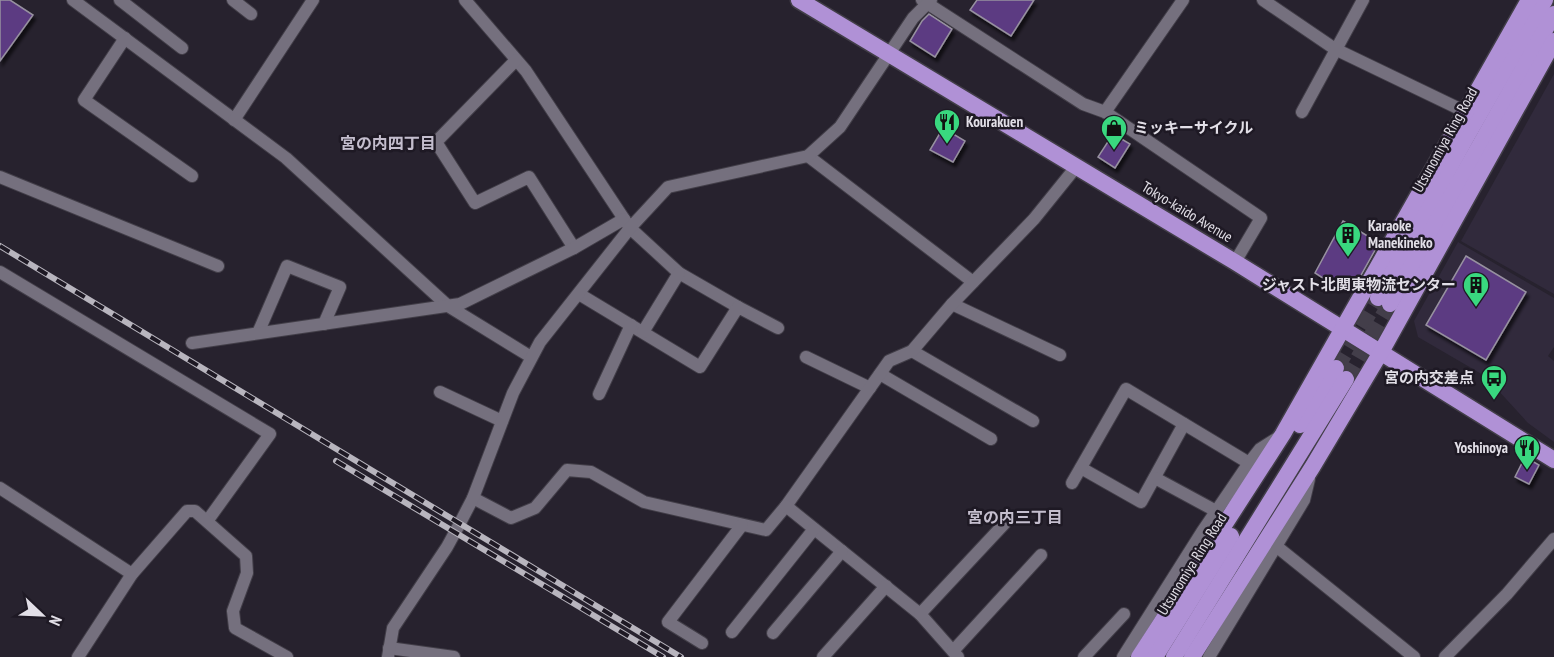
<svg xmlns="http://www.w3.org/2000/svg" width="1554" height="657" viewBox="0 0 1554 657" font-family="'PT Sans Narrow','Noto Sans JP',sans-serif">
  <style>
    .built { fill: #312a3c }
    .building { fill: #5c3a82; stroke: #9791a0; stroke-width: 1.5; filter: url(#shadow) }
    .lines { fill: none; stroke-linecap: round; stroke-linejoin: round }
    .trunk-tunnel { stroke: #433e4a; stroke-width: 16; stroke-dasharray: 16 8; stroke-linecap: butt }
    .minor-casing { stroke: #423e48; stroke-width: 14 }
    .trunk-casing { stroke: #423e48; stroke-width: 19 }
    .minor { stroke: #75707e; stroke-width: 12 }
    .trunk { stroke: #b091d6; stroke-width: 16 }
    .rail-casing { stroke: #b8b5be; stroke-width: 6 }
    .rail { stroke: #1e1924; stroke-width: 4; stroke-dasharray: 11; stroke-linecap: butt }
    .labels { text-anchor: middle; stroke-width: 5; stroke-linejoin: round; paint-order: stroke }
    .poi-label { font-size: 15px; font-weight: bold; fill: #e2dfe7; stroke: #1e1924; text-anchor: start }
    .street-label { font-size: 15px; fill: #e2dfe7; stroke: #1e1924 }
    .neighbourhood-label { font-size: 16px; font-weight: bold; fill: #c4bece; stroke: #1e1924 }
  </style>
  <defs>
    <filter id="shadow"><feDropShadow dx="2.5" dy="4.5" stdDeviation="1.5" flood-color="#0009"/></filter>
  </defs>
  <rect width="100%" height="100%" fill="#27222e"/>
  <g class="built">
    <path d="M1554 74V294L1461 241Z"/>
    <path d="M1458 242 1554 298V347L1548 356 1554 361V442L1528 423 1485 376 1418 337 1414 321Z"/>
  </g>
  <g class="building">
    <path d="M0 0H10L33 15 0 61Z"/>
    <path d="M977 0H1034L1011 36 970 10Z"/>
    <path d="M929 14 952 29 935 57 910 41 922 21Z"/>
    <path d="M943 128 965 141 953 162 930 150Z"/>
    <path d="M1113 134 1130 144 1115 168 1098 157Z"/>
    <path d="M1343 221 1379 243 1356 284 1337 287 1315 273Z"/>
    <path d="M1466 256 1526 292 1486 360 1426 325Z"/>
    <path d="M1525 457 1539 465 1529 484 1515 477Z"/>
  </g>
  <g class="lines">
    <g class="trunk-tunnel">
      <path d="M1336 368 1378 298"/>
      <path d="M1346 379 1390 304"/>
    </g>
    <g class="minor-casing">
      <g id="minor">
        <path d="M73 0 286 158 448 306 531 357"/>
        <path d="M120 0 182 48"/>
        <path d="M233 0 251 14"/>
        <path d="M465 0 526 71 630 228 679 273 738 307"/>
        <path d="M922 0 1083 104 1105 112 1261 218 1235 262"/>
        <path d="M1263 0 1335 49 1466 112"/>
        <path d="M125 38 84 100 192 176"/>
        <path d="M516 60 436 142 475 203 529 177 574 248"/>
        <path d="M1105 112 1183 0"/>
        <path d="M1302 112 1363 0"/>
        <path d="M234 120 313 0"/>
        <path d="M808 156 973 282"/>
        <path d="M0 177 218 266"/>
        <path d="M0 272 270 434 208 520"/>
        <path d="M579 294 700 367 738 307 778 328"/>
        <path d="M952 304 1060 355"/>
        <path d="M643 332 679 273"/>
        <path d="M258 333 287 266 340 287 324 324"/>
        <path d="M192 343 460 304 574 248 624 219"/>
        <path d="M912 351 1033 421"/>
        <path d="M806 357 870 388"/>
        <path d="M880 374 991 439"/>
        <path d="M440 392 502 421"/>
        <path d="M599 394 631 325"/>
        <path d="M1081 468 1141 502 1184 424"/>
        <path d="M1155 478 1216 511"/>
        <path d="M1072 483 1126 389 1249 463"/>
        <path d="M0 488 132 574"/>
        <path d="M473 498 511 518 535 508 567 470 591 472 644 502 766 530 786 506 889 361 912 351 952 304 1034 219 1076 167"/>
        <path d="M786 506 920 614 958 657"/>
        <path d="M1276 546 1414 657"/>
        <path d="M920 614 1005 523"/>
        <path d="M732 632 814 529"/>
        <path d="M773 633 842 551"/>
        <path d="M702 643 668 622 742 525"/>
        <path d="M389 648 454 657"/>
        <path d="M953 651 1041 555"/>
        <path d="M78 657 132 574 187 511H195L246 556 247 573 233 611 235 628 287 657"/>
        <path d="M388 657 393 628 447 547 459 525 473 498 513 393 540 342 630 228 668 187 808 156 840 127 913 18 931 0"/>
        <path d="M823 657 886 586"/>
        <path d="M1084 657 1124 614"/>
        <path d="M1123 657 1202 532 1249 463 1260 449 1279 437"/>
        <path d="M1209 657 1304 500 1309 479"/>
        <path d="M1445 657 1507 594 1554 539"/>
      </g>
    </g>
    <g class="trunk-casing">
      <g id="trunk">
        <path d="M799 0 1235 262 1554 460"/>
        <path d="M1378 298 1467 136 1545 0"/>
        <path d="M1390 304 1554 14"/>
        <path d="M1300 425 1336 368"/>
        <path d="M1139 657 1283 434 1529 0"/>
        <path d="M1155 657 1231 536"/>
        <path d="M1174 657 1346 379"/>
        <path d="M1192 657 1313 466 1381 352 1554 41"/>
      </g>
    </g>
    <use href="#minor" class="minor"/>
    <use href="#trunk" class="trunk"/>
    <g class="rail-casing">
      <g id="rail">
        <path d="M0 246 681 657"/>
        <path d="M336 461 663 657"/>
      </g>
    </g>
    <use href="#rail" class="rail"/>
  </g>
  <defs>
    <g id="restaurant-pin" transform="scale(1.35)"><path d="M0 17L-7.5 6A9.5 9.5 0 1 1 7.5 6Z" fill="#39d87f" stroke="#1e1924"/><path d="M-5-6h1v4h1v-4h1v4h1v-4h1v5L-1.5 .5V6h-2V.5L-5-1ZM5-6V6H3V1.5H1.5Q1.5-4 5-6Z" fill="#111"/></g>
    <g id="shop-pin" transform="scale(1.35)"><path d="M0 17L-7.5 6A9.5 9.5 0 1 1 7.5 6Z" fill="#39d87f" stroke="#1e1924"/><path d="M-5-2.5h2.3a2.7 3.5 0 0 1 5.4 0H5L5.5 6h-11ZM-1.5-2.5h3a1.5 2.3 0 0 0-3 0Z" fill="#111"/></g>
    <g id="building-pin" transform="scale(1.35)"><path d="M0 17L-7.5 6A9.5 9.5 0 1 1 7.5 6Z" fill="#39d87f" stroke="#1e1924"/><path d="M-4-6H4V6H1V3H-1V6H-4ZM-2.5-4.3h1.7v1.8h-1.7ZM.8-4.3h1.7v1.8H.8ZM-2.5-1h1.7V.8h-1.7ZM.8-1h1.7V.8H.8Z" fill="#111"/></g>
    <g id="bus-pin" transform="scale(1.35)"><path d="M0 17L-7.5 6A9.5 9.5 0 1 1 7.5 6Z" fill="#39d87f" stroke="#1e1924"/><path d="M-5-6H5V4H4V6H2V4H-2V6H-4V4H-5ZM-3.5-4V0h7V-4ZM-3.5 1.2v1.5H-2V1.2ZM2 1.2v1.5H3.5V1.2Z" fill="#111"/></g>
  </defs>
  <g fill-rule="evenodd">
    <use href="#restaurant-pin" x="947" y="122"/>
    <use href="#shop-pin" x="1114" y="128"/>
    <use href="#building-pin" x="1348" y="235"/>
    <use href="#building-pin" x="1476" y="285"/>
    <use href="#bus-pin" x="1494" y="378"/>
    <use href="#restaurant-pin" x="1527" y="448"/>
  </g>
  <g class="labels">
    <g class="poi-label">
      <text x="966" y="127">Kourakuen</text>
      <text x="1134" y="133">ミッキーサイクル</text>
      <text x="1368" y="231">Karaoke<tspan x="1368" dy="17">Manekineko</tspan></text>
      <text x="1456" y="290" text-anchor="end">ジャスト北関東物流センター</text>
      <text x="1474" y="383" text-anchor="end">宮の内交差点</text>
      <text x="1508" y="453" text-anchor="end">Yoshinoya</text>
    </g>
    <g class="street-label">
      <text transform="translate(1445 140) rotate(-61)" y="5">Utsunomiya Ring Road</text>
      <text transform="translate(1187 212) rotate(31)" y="5">Tokyo-kaido Avenue</text>
      <text transform="translate(1192 564) rotate(-58)" y="5">Utsunomiya Ring Road</text>
    </g>
    <g class="neighbourhood-label">
      <text x="388" y="149">宮の内四丁目</text>
      <text x="1015" y="523">宮の内三丁目</text>
    </g>
  </g>
  <g transform="translate(42 615) rotate(113)" stroke="#1e1924" stroke-width="4.5" paint-order="stroke">
  <path d="M0-4.5L10 22L0 15L-10 22Z" fill="#e2dfe7"/>
  <text y="-9" font-size="16" font-weight="bold" text-anchor="middle" fill="#e2dfe7">N</text>
  </g>
</svg>
